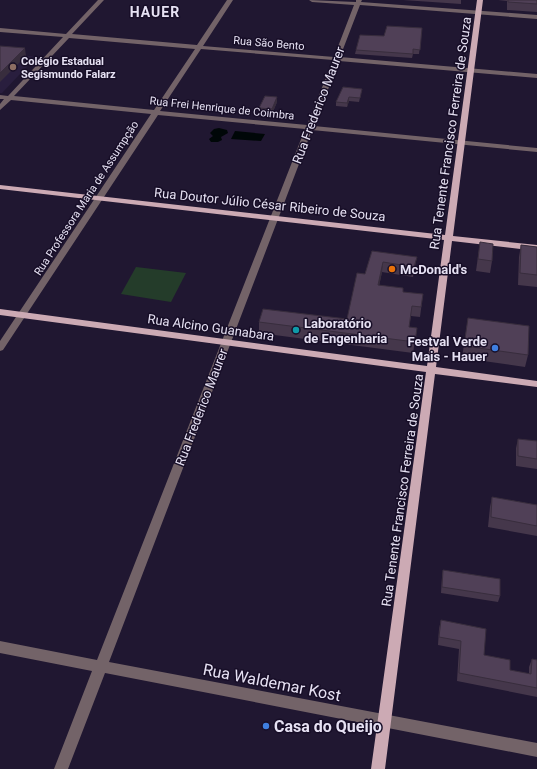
<svg xmlns="http://www.w3.org/2000/svg" width="537" height="769" viewBox="0 0 537 769" font-family="Roboto,sans-serif">
  <style>
    .built { fill: #291e3e }
    .green { fill: #243c2a }
    .water { fill: #000708 }
    .lines { fill: none; stroke-linecap: round; stroke-linejoin: round }
    .minor { fill: #736368; fill-rule: evenodd }
    .major { fill: #ccaab4; fill-rule: evenodd }
    .wall { fill: #45374b }
    .shaded-wall { fill: #382d3d }
    .building { fill: #504057; stroke: #382d3d }
    .education-dot { fill: #8d6e63; stroke: #170e27; stroke-width: 1.5 }
    .food-dot { fill: #e8710a; stroke: #170e27; stroke-width: 1.5 }
    .culture-dot { fill: #0f9aa8; stroke: #170e27; stroke-width: 1.5 }
    .shop-dot { fill: #3f7fe0; stroke: #170e27; stroke-width: 1.5 }
    .labels { text-anchor: middle; stroke-width: 3; stroke-linejoin: round; paint-order: stroke }
    .far-street-label { font-size: 11px; fill: #e6e1f3; stroke: #170e27 }
    .far-poi-label { font-size: 11px; font-weight: bold; fill: #e6e1f3; stroke: #170e27; text-anchor: start }
    .street-label { font-size: 13px; fill: #e6e1f3; stroke: #170e27 }
    .poi-label { font-size: 13px; font-weight: bold; fill: #e6e1f3; stroke: #170e27; text-anchor: start }
    .far-district-label { font-size: 14px; font-weight: bold; letter-spacing: 1px; fill: #e6e1f3; stroke: #170e27 }
    .near-street-label { font-size: 16px; fill: #e6e1f3; stroke: #170e27 }
    .near-poi-label { font-size: 16px; font-weight: bold; fill: #e6e1f3; stroke: #170e27; text-anchor: start }
  </style>
  <rect width="100%" height="100%" fill="#201731"/>
  <path class="built" d="M0 53 36 57 2 93H0Z"/>
  <path class="green" d="M136 267 186 273 171 302 121 294Z"/>
  <g class="water">
    <path d="M214 129 219 128 227 130 228 133 221 137 222 140 218 142H211L209 139 213 136 210 133Z"/>
    <path d="M235 131 265 134 261 141 231 139Z"/>
  </g>
  <g class="lines">
    <path class="minor" d="M98 0H104L72 34 197 45 227 0H233L203 46 334 57 354 5 312 2 309 0 356 2V0H362L361 2 537 15V19L360 5 340 57 537 74V78L339 61 314 126 537 148V152L312 130 109 662 537 743V757L105 673 68 769H54L92 671 0 653V641L97 660 305 129 158 115 3 350 0 351V341L151 114 11 100 0 110V104L4 99H0V95L8 96 63 37 0 32V28L66 34ZM69 38 195 49 154 110 14 96ZM201 49 333 60 307 125 160 111Z"/>
    <path class="major" d="M477 0H483L453 236 537 245V251L452 241 436 367 537 381V387L435 374 385 769H371L426 372 0 315V309L427 366 444 240 0 189V185L445 235Z"/>
  </g>
  <g class="wall">
    <path d="M403 0H461V4Z"/>
    <path d="M498 0H537V12L507 10V1Z"/>
    <path d="M422 28 419 54H413L412 58 355 54 356 50 384 36Z"/>
    <path d="M362 89 359 102 349 101 347 107 336 106V102Z"/>
    <path d="M277 102 272 114 259 113V108Z"/>
    <path d="M480 242 492 261 490 273 476 271Z"/>
    <path d="M521 245 537 247V287L518 285 519 257Z"/>
    <path d="M372 251 415 267 413 277 382 272 379 286 403 292 423 294 420 317 411 316 409 327 417 328 413 353 259 333V322L347 319 365 274Z"/>
    <path d="M468 318 528 355 525 367 462 358Z"/>
    <path d="M518 439 537 441V469L516 466V448Z"/>
    <path d="M492 497 537 505V536L488 527 490 507Z"/>
    <path d="M443 570 500 596 498 602 441 593 442 577Z"/>
    <path d="M441 620 484 655 510 670 529 674V667L532 659 537 660V697L457 681 459 649 438 645 439 629Z"/>
  </g>
  <g class="shaded-wall">
    <path d="M25 48 26 56 0 82V73Z"/>
    <path d="M277 97V102L272 114V109Z"/>
    <path d="M349 97V101L347 107V103Z"/>
    <path d="M417 257 413 277 414 267Z"/>
    <path d="M383 262 382 272 377 296 378 285Z"/>
  </g>
  <g class="building">
    <path d="M508 0H537V4L508 2Z"/>
    <path d="M387 26 422 28 420 50 413 49V54L356 50 360 35 384 36Z"/>
    <path d="M0 46 25 48 0 73Z"/>
    <path d="M343 87 362 89 360 98 349 97 347 103 336 102Z"/>
    <path d="M265 96 277 97 272 109 259 108Z"/>
    <path d="M480 242 493 244 492 261 478 259Z"/>
    <path d="M521 245 537 247V275L520 273Z"/>
    <path d="M372 251 417 257 414 267 383 262 378 285 403 288V292L423 294 421 307 412 306 409 327 417 328 415 342 259 322 263 309 347 319 357 273 365 274Z"/>
    <path d="M468 318 529 326 528 355 464 346Z"/>
    <path d="M518 439 537 441V459L518 456Z"/>
    <path d="M492 497 537 505V526L491 517Z"/>
    <path d="M443 570 500 579V596L442 587Z"/>
    <path d="M441 620 486 629 484 655 510 660V670L531 674 532 659 537 660V688L459 673 461 641 439 637Z"/>
  </g>
  <circle class="education-dot" cx="13" cy="67" r="4"/>
  <circle class="food-dot" cx="392" cy="269" r="4"/>
  <circle class="culture-dot" cx="296" cy="330" r="4"/>
  <g class="shop-dot">
    <circle cx="495" cy="348" r="4"/>
    <circle cx="266" cy="726" r="4"/>
  </g>
  <g class="labels">
    <g class="far-street-label">
      <text transform="translate(269 43) rotate(5)" y="4">Rua São Bento</text>
      <text transform="translate(222 108) rotate(6)" y="4">Rua Frei Henrique de Coimbra</text>
      <text transform="translate(86 198) rotate(-57)" y="4">Rua Professora Maria de Assumpção</text>
    </g>
    <g class="far-poi-label">
      <text x="21" y="65">Colégio Estadual<tspan x="21" dy="13">Segismundo Falarz</tspan></text>
    </g>
    <g class="street-label">
      <text transform="translate(318 105) rotate(-69)" y="5">Rua Frederico Maurer</text>
      <text transform="translate(450 133) rotate(-82)" y="5">Rua Tenente Francisco Ferreira de Souza</text>
      <text transform="translate(270 204) rotate(6)" y="5">Rua Doutor Júlio César Ribeiro de Souza</text>
      <text transform="translate(211 327) rotate(8)" y="5">Rua Alcino Guanabara</text>
      <text transform="translate(201 407) rotate(-69)" y="5">Rua Frederico Maurer</text>
      <text transform="translate(402 490) rotate(-82)" y="5">Rua Tenente Francisco Ferreira de Souza</text>
    </g>
    <g class="poi-label">
      <text x="400" y="274">McDonald's</text>
      <text x="304" y="328">Laboratório<tspan x="304" dy="15">de Engenharia</tspan></text>
      <text x="487" y="346" text-anchor="end">Festval Verde<tspan x="487" dy="15">Mais - Hauer</tspan></text>
    </g>
    <g class="far-district-label">
      <text x="155" y="17">HAUER</text>
    </g>
    <g class="near-street-label">
      <text transform="translate(272 682) rotate(11)" y="6">Rua Waldemar Kost</text>
    </g>
    <g class="near-poi-label">
      <text x="274" y="732">Casa do Queijo</text>
    </g>
  </g>
</svg>
